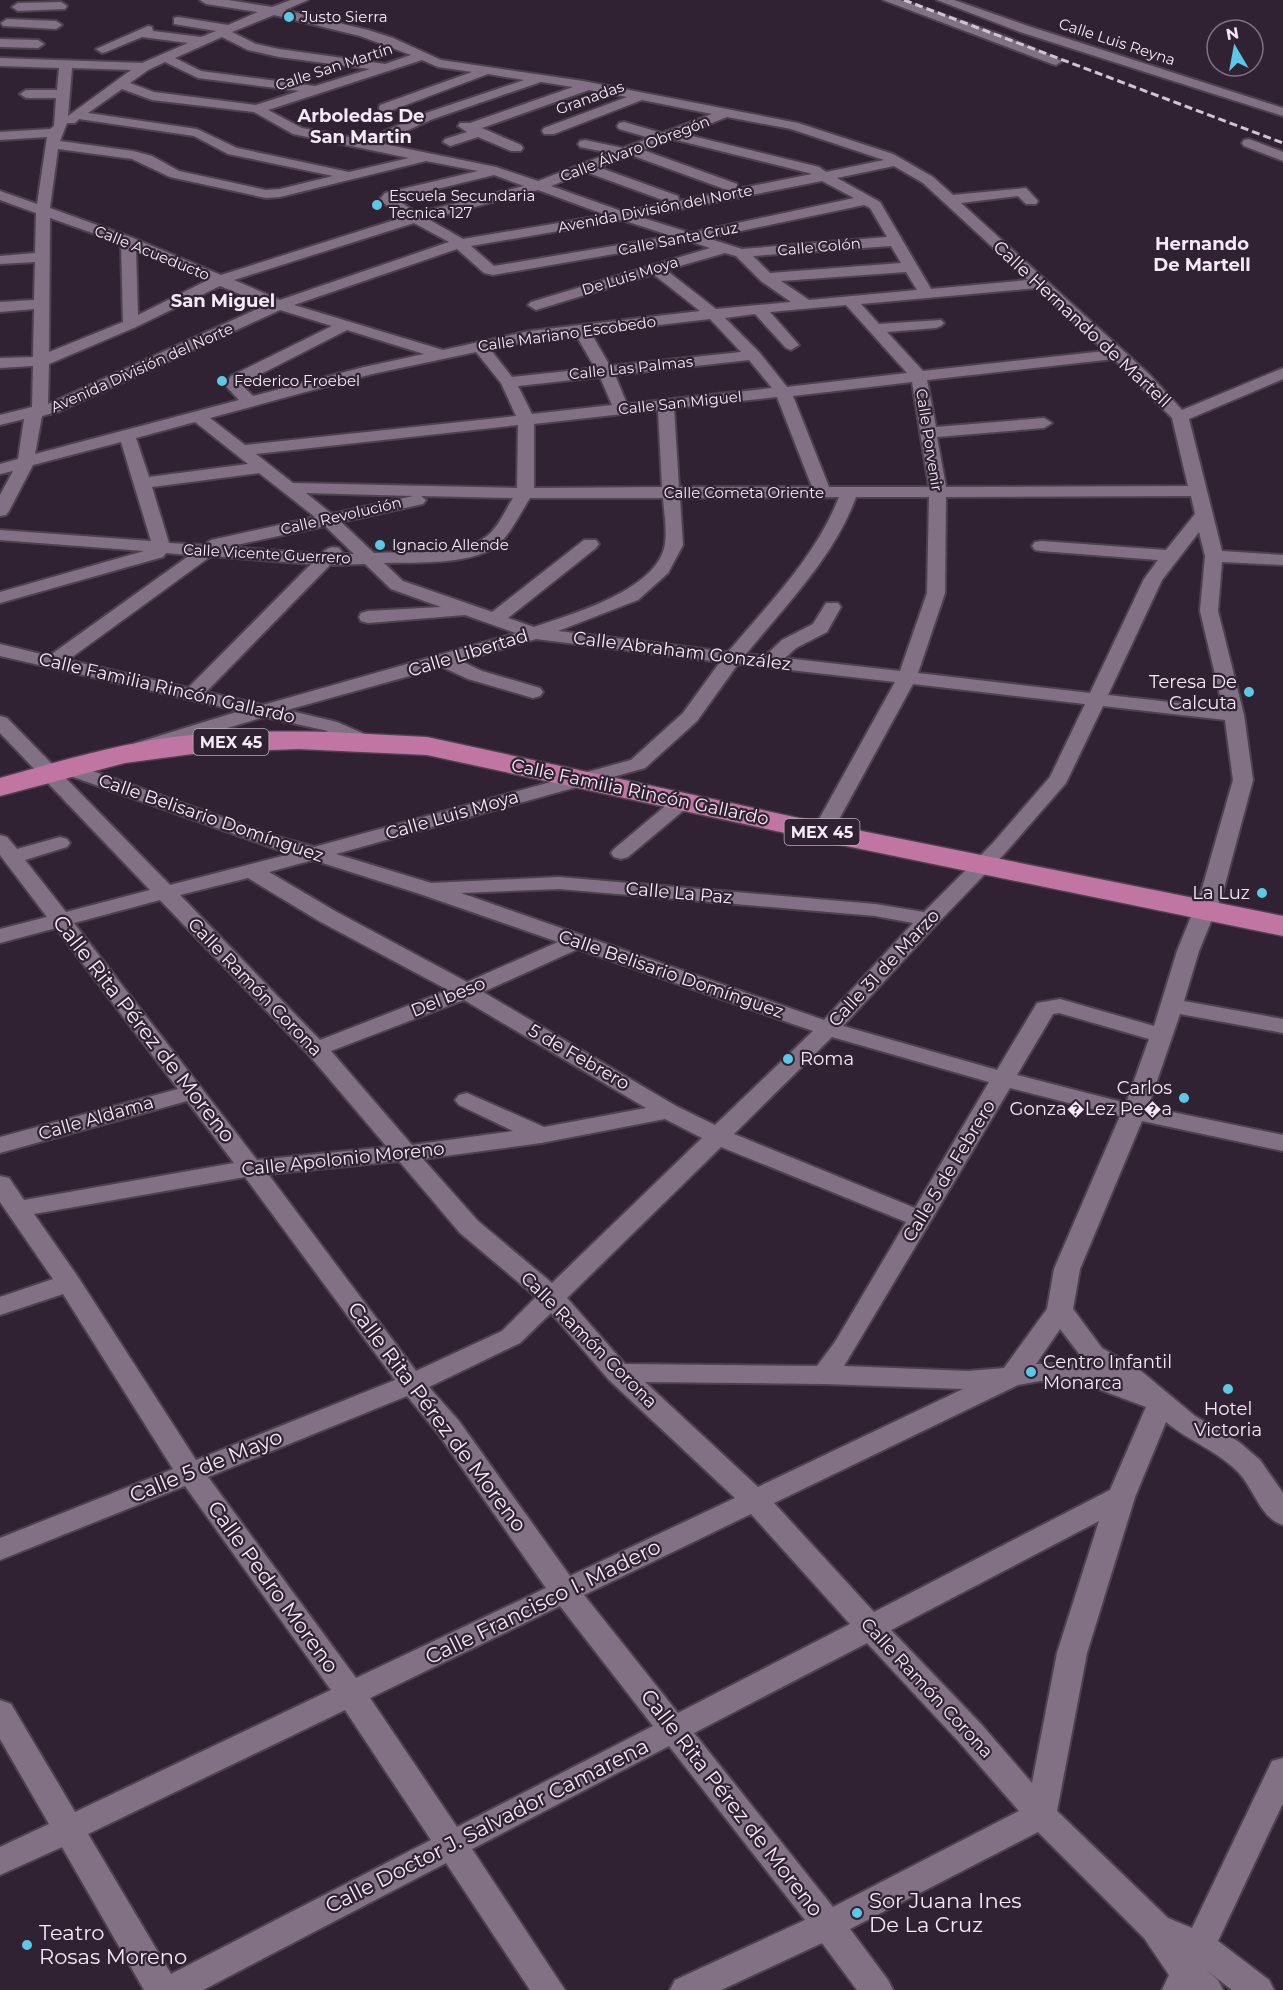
<svg xmlns="http://www.w3.org/2000/svg" width="1283" height="1990" viewBox="0 0 1283 1990" font-family="Montserrat,sans-serif">
  <style>
    .lines { fill: none; stroke-linecap: round; stroke-linejoin: round }
    .minor-casing { stroke: #4e414f; stroke-width: 4 }
    .highway-casing { stroke: #4e414f; stroke-width: 3 }
    .minor { fill: #827184; fill-rule: evenodd }
    .highway { fill: #c175a3; fill-rule: evenodd }
    .rail { stroke: #cfc4d0; stroke-width: 3; stroke-dasharray: 8 4; stroke-linecap: butt }
    .poi-dot { fill: #5ac8e6; stroke: #312233; stroke-width: 2 }
    .labels { text-anchor: middle; stroke-width: 4.5; stroke-linejoin: round; paint-order: stroke }
    .far-poi-label { font-size: 15px; fill: #f4eaf5; stroke: #312233; text-anchor: start }
    .far-street-label { font-size: 15px; fill: #f4eaf5; stroke: #312233 }
    .shield { fill: #312233; stroke: #baaebb; stroke-width: 1.5 }
    .shield-label { font-size: 16px; font-weight: bold; fill: #f4eaf5 }
    .far-quarter-label { font-size: 18px; font-weight: bold; fill: #f4eaf5; stroke: #312233 }
    .street-label { font-size: 18px; fill: #f4eaf5; stroke: #312233 }
    .poi-label { font-size: 18px; fill: #f4eaf5; stroke: #312233; text-anchor: end }
    .near-street-label { font-size: 21px; fill: #f4eaf5; stroke: #312233 }
    .near-poi-label { font-size: 21px; fill: #f4eaf5; stroke: #312233; text-anchor: start }
  </style>
  <rect width="100%" height="100%" fill="#312233"/>
  <g class="lines">
    <g class="minor-casing">
      <g id="minor">
        <path d="M200 0H228L272 7 291 0H308L285 10 368 30 393 38 441 60 583 81 798 123 893 154 933 177 953 195 1026 188 1038 201 1036 204H1026L1018 196 961 203 1150 375 1182 410 1283 368V379L1189 419 1222 551 1283 555V565L1222 562 1218 611 1244 715 1253 780 1223 892 1199 951 1184 1001 1283 1019V1033L1180 1014 1148 1107 1283 1135V1151L1142 1121 1080 1269 1073 1309 1102 1348 1141 1371 1195 1416 1239 1442 1260 1460 1283 1493V1525C1261 1519 1254 1489 1239 1473 1218 1451 1189 1441 1166 1422L1135 1497 1087 1653 1057 1811 1168 1918 1192 1928 1272 1761 1283 1758V1803L1218 1941 1269 1980 1274 1990H1232L1205 1969 1218 1980 1223 1990H1162L1169 1975 1144 1938 1038 1832 850 1929 888 1980 893 1990H857L822 1943 721 1990H670L675 1980 805 1920 669 1746 472 1849 565 1990H530L446 1863 203 1990H144L62 1847 0 1875V1847L49 1824 0 1739V1700L11 1704 75 1812 331 1690 185 1486 0 1560V1538L173 1469 63 1294 0 1315V1297L53 1279 0 1202V1176L9 1178 24 1200 234 1163 187 1101 0 1153V1137L178 1089 56 928 0 943V929L47 917 0 855V835L7 837 17 849 60 837 67 839 70 843 67 847 25 860 66 912 150 890 0 733V716L7 718 170 885 290 854 62 773 59 769 62 765H76L268 834 314 847 631 760 683 713 720 662 536 639 461 661 482 671 540 688 543 692 540 696 533 698 468 679 442 667 287 710 337 722 369 736 372 740 369 744H355L324 730 264 717 143 753 136 751 133 747 136 743 240 711 0 656V644L49 656 190 555 166 553 163 557 0 603V592L144 551 0 540V530L151 541 121 442 33 465 9 511 6 515 0 516V495L13 471 0 474V464L18 459 24 419 0 425V415L32 407 33 366 0 368V358L33 357 34 309 0 312V302L34 300 35 262 0 264V256L35 253 36 213 0 200V191L37 204 47 137 0 140V132L50 129 54 126 56 98H26L20 94 26 90H57L59 68 0 66V58L142 63 188 43 142 37 106 52 102 53 96 49 148 26 152 27 153 31 201 37 216 31 174 24V18L178 17 228 25 258 12 206 4ZM274 15 360 36 411 55 385 64 279 49 256 44 232 32ZM222 37 248 50 279 57 370 69 315 86 201 71 175 58ZM422 60 438 67 472 72 380 105 379 108 380 111H390L488 74 524 80 423 114 365 140 302 128 268 110ZM165 62 198 78 299 91 256 105 154 92 130 83 148 70ZM72 68 131 70 68 116ZM541 82 573 87 470 123H460L458 126 467 132 445 139 443 142 450 146 478 137 511 151H521L523 148 521 145 482 128 589 90 627 97 544 128 542 131 544 134H554L642 100 712 114 662 133 624 122 619 123 617 126 619 129 650 138 623 148 585 140 580 141 578 144 580 147 610 153 538 181 496 167 379 143 433 119ZM122 89 152 100 254 112 293 134 409 158 349 172 237 148 197 129 88 113ZM727 117 791 129 884 160 826 172 819 167 684 134ZM79 119 194 136 228 154 333 176 280 189 266 190 179 171 152 156 133 151 60 141 67 123H75ZM672 139 809 173 812 174 737 189V184L643 150ZM58 149 132 159 170 177 266 198 280 197 426 161 478 171 385 193 380 199 382 202 404 217 221 275 133 238 50 208ZM631 155 727 190 730 191 679 201 678 196 598 167ZM894 166 923 183 1028 280 931 289 880 202 837 178ZM586 172 668 202H670L624 212 551 186ZM494 175 524 186 417 213 396 199ZM822 181 854 198 691 233 640 217ZM538 190 606 215 463 239 428 219ZM864 205 870 208 887 237 742 249 707 238ZM50 218 121 243 123 322 49 352ZM622 220 672 236 494 266 471 246ZM414 223 449 242 280 300 234 280ZM689 241 710 248 531 302 528 305 536 310 653 274 700 311 529 331 443 350 294 305 457 249 484 273 493 275ZM891 246 901 263 770 273 753 256ZM136 249 208 280 138 315ZM725 253 736 256 761 281 791 302 716 309 666 270ZM906 272 917 290 809 300 781 281ZM220 286 266 305 48 404 49 364 136 327ZM1037 288 1105 351 923 371 887 332 936 328 941 326 944 323 941 320 879 324 861 304ZM846 305 907 373 787 387 759 352 725 318 755 314 786 348 791 350 799 345 770 312ZM280 310 332 326 231 376 225 385 239 400 35 454 42 416 60 411ZM710 319 741 352 610 366 591 333ZM347 330 424 354 364 367 253 396 241 384ZM576 335 595 368 512 377 490 349 529 341ZM476 352 501 383 516 416 245 445 210 418 372 374ZM1114 359 1172 418 1188 486 946 487 937 437 1044 428 1052 423 1044 418 936 427 927 380ZM749 360 772 388 627 404 615 375ZM600 377 612 405 532 414 518 386ZM912 382 929 487H829L793 396ZM777 397 812 487H679L674 408ZM658 410 662 487 534 488V424ZM195 422 248 464 149 477 136 438ZM518 425 517 488 293 483 256 454ZM259 473 315 517 211 540 204 545 169 543 152 487ZM306 493 413 496 332 514ZM421 496 513 498C506 509 498 528 487 536 460 557 407 551 374 553L341 522 423 504 426 500ZM1191 496 1195 514 1166 550 1041 541 1035 542 1032 546 1035 550 1041 551 1158 560 1144 579 1090 693 918 673 945 593 946 497ZM839 497C816 557 768 604 728 652L558 631 638 600 668 573 683 545 680 498ZM856 497H929L927 593 900 671 785 658 796 648 827 632 841 607 838 603H826L813 624 782 640 765 656 746 654C786 605 834 557 856 497ZM530 498H663C664 512 667 530 665 544 658 590 572 614 534 627L508 618 596 548 599 544 596 540H584L492 612 403 581 384 563C416 562 479 566 502 541 513 529 521 512 530 498ZM325 526 354 554H340L342 552 339 548C331 546 327 548 321 554L227 547ZM1199 532 1205 556 1200 611 1223 708 1108 695 1162 580ZM211 556 311 564 188 688 68 660ZM365 564 391 589 441 607 368 611 361 613 359 617 361 621 368 623 465 615 516 633 263 705 206 692 330 565ZM738 664 895 682 812 832 815 836 822 838 829 836 832 832 913 684 1085 704 1050 777 992 844 924 912 875 904 559 877 431 883 336 854 645 768 697 721ZM1103 706 1225 720 1233 780 1201 892 1177 951 1154 1026 1060 999 1037 1003 997 1070 843 1026 937 924 1006 852 1066 783ZM313 860 420 894 558 942 467 982 335 911 269 872ZM248 878 319 921 448 990 320 1040 180 895ZM559 889 875 916 913 923 824 1020 461 893ZM160 900 308 1054 387 1147 257 1160 74 923ZM578 949 813 1031 715 1125 676 1106 483 992ZM464 1000 646 1108 544 1127 467 1093 459 1095 455 1100 459 1105 513 1131 412 1145 331 1051ZM1059 1013 1149 1039 1126 1103 1017 1075 1053 1014ZM832 1037 989 1082 915 1208 734 1134ZM1010 1088 1120 1116 1054 1269 1047 1309 1004 1368 968 1371 844 1366ZM665 1119 702 1138 552 1283 478 1221 423 1159 541 1143ZM721 1147 906 1222 835 1342 817 1366 625 1364 567 1298ZM399 1161 460 1233 536 1297 502 1331 416 1371 268 1174ZM245 1177 395 1380 196 1460 78 1277 34 1214ZM551 1313 609 1380 735 1498 570 1576 459 1421 429 1387 520 1343ZM1060 1329 1084 1360 1098 1369 1081 1364H1036ZM1040 1381 1079 1382 1146 1407 1110 1490 874 1612 774 1503 1018 1385ZM645 1382 824 1384 963 1389 758 1487ZM407 1396 439 1435 546 1588 356 1678 208 1477ZM751 1514 850 1624 678 1713 584 1595ZM1099 1521 1057 1653 1032 1783 981 1724 891 1630ZM560 1606 653 1726 457 1827 370 1698ZM867 1643 959 1742 1019 1811 833 1907 694 1733ZM345 1710 431 1840 171 1974 88 1834Z"/>
        <path d="M883 0H900L1004 36 1062 61 1056 65 1052 64Z"/>
        <path d="M937 0H954L1028 26 1283 108V116L1020 32Z"/>
        <path d="M61 2 67 6 65 9 18 11 12 7 18 3Z"/>
        <path d="M7 19 56 21 62 25 56 29 3 26 1 23Z"/>
        <path d="M0 39 38 40 44 44 38 48 0 47Z"/>
        <path d="M1249 139 1283 152V161L1244 146 1242 143 1244 140Z"/>
        <path d="M683 795 690 797 693 801 690 805 628 857 621 859 614 857 611 853 614 849 676 797Z"/>
      </g>
    </g>
    <g class="highway-casing">
      <path id="highway" d="M330 732 427 737 822 823 1283 916V936L822 841 427 755 298 749 200 753 125 763 0 796V778C49 764 97 750 147 741 207 731 269 731 330 732Z"/>
    </g>
    <use href="#minor" class="minor"/>
    <use href="#highway" class="highway"/>
    <path class="rail" d="M904 0 1283 143"/>
  </g>
  <g class="poi-dot">
    <circle cx="289" cy="17" r="6"/>
    <circle cx="377" cy="205" r="6"/>
    <circle cx="222" cy="381" r="6"/>
    <circle cx="380" cy="545" r="6"/>
    <circle cx="1249" cy="692" r="6"/>
    <circle cx="1262" cy="893" r="6"/>
    <circle cx="788" cy="1059" r="6"/>
    <circle cx="1184" cy="1098" r="6"/>
    <circle cx="1031" cy="1372" r="6"/>
    <circle cx="1228" cy="1389" r="6"/>
    <circle cx="857" cy="1913" r="6"/>
    <circle cx="27" cy="1945" r="6"/>
  </g>
  <g class="labels">
    <g class="far-poi-label">
      <text x="301" y="22">Justo Sierra</text>
      <text x="389" y="201">Escuela Secundaria<tspan x="389" dy="17">Tecnica 127</tspan></text>
      <text x="234" y="386">Federico Froebel</text>
      <text x="392" y="550">Ignacio Allende</text>
    </g>
    <g class="far-street-label">
      <text transform="translate(1117 42) rotate(18)" y="5">Calle Luis Reyna</text>
      <text transform="translate(334 67) rotate(-18)" y="5">Calle San Martín</text>
      <text transform="translate(590 98) rotate(-20)" y="5">Granadas</text>
      <text transform="translate(635 149) rotate(-21)" y="5">Calle Álvaro Obregón</text>
      <text transform="translate(655 209) rotate(-11)" y="5">Avenida División del Norte</text>
      <text transform="translate(678 239) rotate(-11)" y="5">Calle Santa Cruz</text>
      <text transform="translate(819 247) rotate(-5)" y="5">Calle Colón</text>
      <text transform="translate(152 253) rotate(22)" y="5">Calle Acueducto</text>
      <text transform="translate(630 276) rotate(-17)" y="5">De Luis Moya</text>
      <text transform="translate(567 334) rotate(-8)" y="5">Calle Mariano Escobedo</text>
      <text transform="translate(142 368) rotate(-24)" y="5">Avenida División del Norte</text>
      <text transform="translate(631 368) rotate(-6)" y="5">Calle Las Palmas</text>
      <text transform="translate(680 403) rotate(-6)" y="5">Calle San Miguel</text>
      <text transform="translate(929 440) rotate(81)" y="5">Calle Porvenir</text>
      <text x="744" y="498">Calle Cometa Oriente</text>
      <text transform="translate(341 516) rotate(-13)" y="5">Calle Revolución</text>
      <text transform="translate(267 554) rotate(3)" y="5">Calle Vicente Guerrero</text>
    </g>
    <g class="shield">
      <rect x="193.5" y="729" width="75" height="26" rx="4.5"/>
      <rect x="784.5" y="819" width="75" height="26" rx="4.5"/>
    </g>
    <g class="shield-label">
      <text x="231" y="748">MEX 45</text>
      <text x="822" y="838">MEX 45</text>
    </g>
    <g class="far-quarter-label">
      <text x="361" y="122">Arboledas De<tspan x="361" dy="21">San Martin</tspan></text>
      <text x="1202" y="250">Hernando<tspan x="1202" dy="21">De Martell</tspan></text>
      <text x="223" y="307">San Miguel</text>
    </g>
    <g class="street-label">
      <text transform="translate(1082 324) rotate(43)" y="6">Calle Hernando de Martell</text>
      <text transform="translate(682 651) rotate(7)" y="6">Calle Abraham González</text>
      <text transform="translate(468 653) rotate(-17)" y="6">Calle Libertad</text>
      <text transform="translate(167 688) rotate(13)" y="6">Calle Familia Rincón Gallardo</text>
      <text transform="translate(640 792) rotate(12)" y="6">Calle Familia Rincón Gallardo</text>
      <text transform="translate(452 815) rotate(-16)" y="6">Calle Luis Moya</text>
      <text transform="translate(211 818) rotate(19)" y="6">Calle Belisario Domínguez</text>
      <text transform="translate(679 893) rotate(5)" y="6">Calle La Paz</text>
      <text transform="translate(884 968) rotate(-47)" y="6">Calle 31 de Marzo</text>
      <text transform="translate(671 974) rotate(19)" y="6">Calle Belisario Domínguez</text>
      <text transform="translate(255 987) rotate(46)" y="6">Calle Ramón Corona</text>
      <text transform="translate(448 997) rotate(-22)" y="6">Del beso</text>
      <text transform="translate(579 1057) rotate(30)" y="6">5 de Febrero</text>
      <text transform="translate(96 1118) rotate(-16)" y="6">Calle Aldama</text>
      <text transform="translate(343 1159) rotate(-6)" y="6">Calle Apolonio Moreno</text>
      <text transform="translate(949 1171) rotate(-59)" y="6">Calle 5 de Febrero</text>
      <text transform="translate(589 1340) rotate(45)" y="6">Calle Ramón Corona</text>
      <text transform="translate(927 1688) rotate(47)" y="6">Calle Ramón Corona</text>
    </g>
    <g class="poi-label">
      <text x="1237" y="688">Teresa De<tspan x="1237" dy="21">Calcuta</tspan></text>
      <text x="1250" y="899">La Luz</text>
      <text x="800" y="1065" text-anchor="start">Roma</text>
      <text x="1172" y="1094">Carlos<tspan x="1172" dy="21">Gonza�Lez Pe�a</tspan></text>
      <text x="1043" y="1368" text-anchor="start">Centro Infantil<tspan x="1043" dy="21">Monarca</tspan></text>
      <text x="1228" y="1415" text-anchor="middle">Hotel<tspan x="1228" dy="21">Victoria</tspan></text>
    </g>
    <g class="near-street-label">
      <text transform="translate(144 1029) rotate(52)" y="7">Calle Rita Pérez de Moreno</text>
      <text transform="translate(437 1417) rotate(53)" y="7">Calle Rita Pérez de Moreno</text>
      <text transform="translate(206 1466) rotate(-22)" y="7">Calle 5 de Mayo</text>
      <text transform="translate(273 1587) rotate(54)" y="7">Calle Pedro Moreno</text>
      <text transform="translate(543 1602) rotate(-26)" y="7">Calle Francisco I. Madero</text>
      <text transform="translate(732 1803) rotate(52)" y="7">Calle Rita Pérez de Moreno</text>
      <text transform="translate(487 1826) rotate(-27)" y="7">Calle Doctor J. Salvador Camarena</text>
    </g>
    <g class="near-poi-label">
      <text x="869" y="1908">Sor Juana Ines<tspan x="869" dy="24">De La Cruz</tspan></text>
      <text x="39" y="1940">Teatro<tspan x="39" dy="24">Rosas Moreno</tspan></text>
    </g>
  </g>
  <g transform="translate(1235 48) rotate(350)"><circle r="28" fill="#312233" stroke="#7f7281" stroke-width="1.5"/>
  <path d="M0-4.5L10 22L0 15L-10 22Z" fill="#5ac8e6"/>
  <text y="-9" font-size="16" font-weight="bold" text-anchor="middle" fill="#f4eaf5">N</text>
  </g>
</svg>
